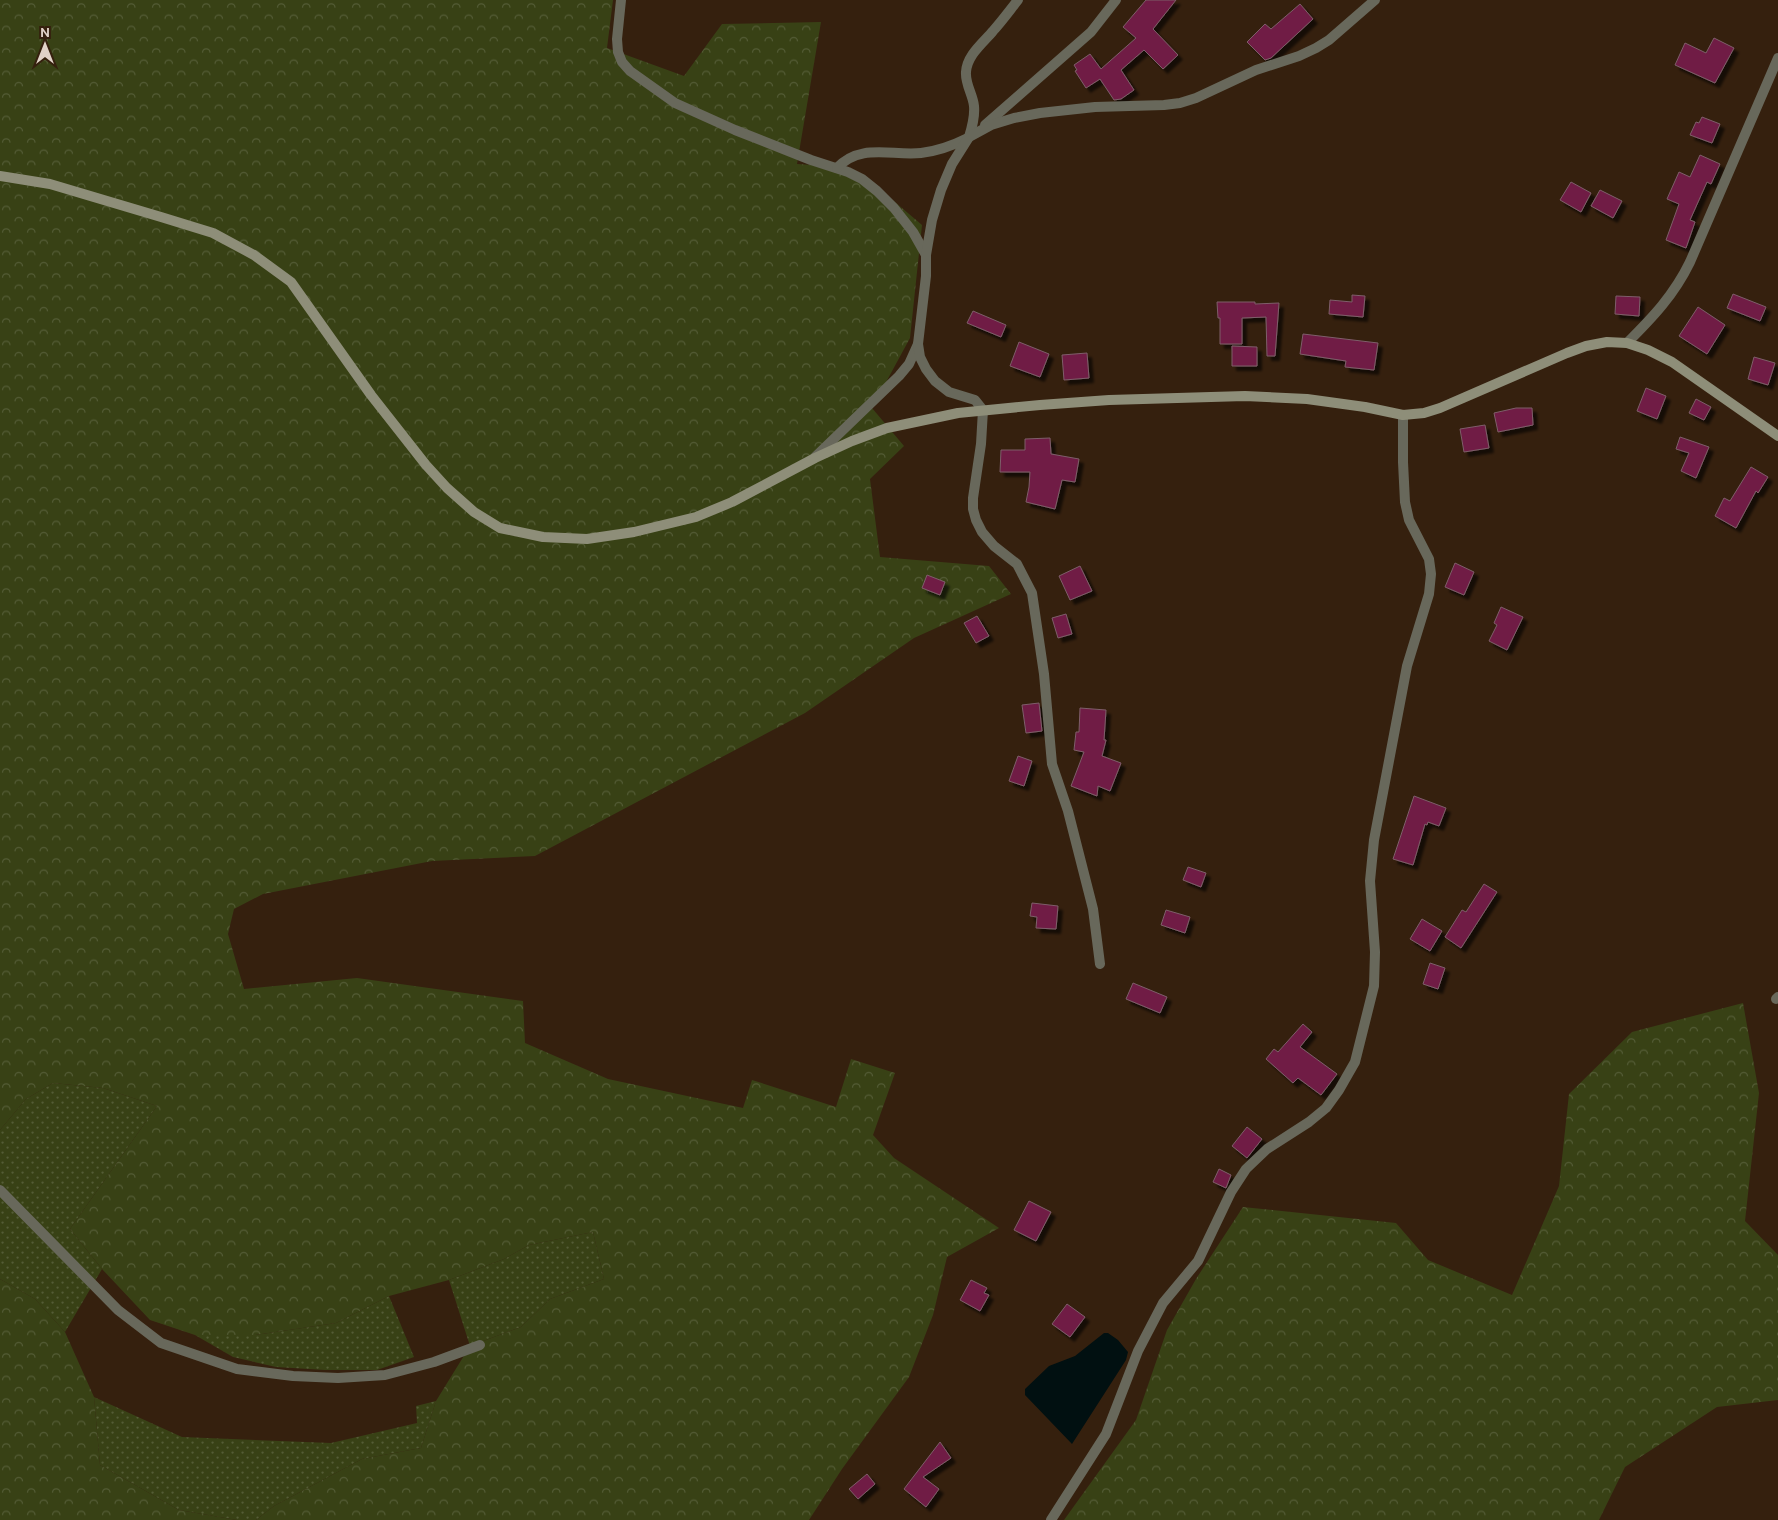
<svg xmlns="http://www.w3.org/2000/svg" width="1778" height="1520" viewBox="0 0 1778 1520" font-family="Overpass,sans-serif">
  <style>
    .grass { fill: url(#grass-dots) }
    .forest { fill: url(#forest-crowns) }
    .water { fill: #011011 }
    .building { fill: #6f1c44; stroke: #7e5e6a; filter: url(#shadow) }
    .lines { fill: none; stroke-linecap: round; stroke-linejoin: round }
    .street { stroke: #68685b; stroke-width: 10 }
    .secondary { stroke: #8e8e79; stroke-width: 10 }
  </style>
  <defs>
    <pattern id="grass-dots" width="8" height="8" patternUnits="userSpaceOnUse" patternTransform="scale(1.25)"><rect width="8" height="8" fill="#384115"/><path d="M2 2h.1M6 6h.1" fill="none" stroke="#545c36" stroke-width="1.8" stroke-linecap="round"/></pattern>
    <pattern id="forest-crowns" width="20" height="18" patternUnits="userSpaceOnUse" patternTransform="scale(1.25)"><rect width="20" height="18" fill="#384115"/><path d="M2 6a3 3 0 1 1 6 0M12 15a3 3 0 1 1 6 0" fill="none" stroke="#545c36"/></pattern>
    <filter id="shadow"><feDropShadow dx="4.5" dy="4.5" stdDeviation="1" flood-color="#0009"/></filter>
  </defs>
  <rect width="100%" height="100%" fill="#35200e"/>
  <g class="grass">
    <path d="M53 1083 103 1088 157 1106 70 1229 102 1269 65 1332 35 1299 0 1279V1130L26 1099Z"/>
    <path d="M593 1232 604 1279 550 1299 521 1327 470 1346 449 1280 504 1259 529 1245Z"/>
    <path d="M389 1296 414 1357 377 1370H325L276 1367 233 1357 195 1335H255L336 1323Z"/>
    <path d="M94 1397 182 1437 331 1443 417 1423 416 1406 436 1401 421 1448 362 1459 274 1506 256 1520H237L179 1510 100 1465Z"/>
  </g>
  <g class="forest">
    <path d="M0 0H613L607 48 684 76 722 24 821 22 797 164 845 167 889 197 922 225 910 338 872 408 904 446 870 479 880 557 989 566 1011 594 914 638 805 713 535 856 432 861 263 894 234 909 228 934 244 989 357 978 523 1001 525 1043 608 1079 743 1108 752 1080 836 1107 851 1059 895 1073 873 1135 894 1158 999 1228 947 1257 933 1315 909 1377 842 1469 809 1520H256L274 1506 362 1459 421 1448 436 1401 470 1346 521 1327 550 1299 604 1279 593 1232 529 1245 504 1259 449 1280 389 1296 336 1323 255 1335H195L150 1320 102 1269 70 1229 157 1106 103 1088 53 1083 26 1099 0 1130Z"/>
    <path d="M1743 1003 1759 1093 1745 1221 1778 1255V1400L1717 1407 1625 1467 1599 1520H1064L1136 1420 1167 1330 1196 1279 1243 1207 1396 1223 1428 1260 1512 1295 1559 1186 1569 1094 1632 1032Z"/>
    <path d="M0 1279 35 1299 65 1332 94 1397 100 1465 179 1510 237 1520H0Z"/>
  </g>
  <path class="water" d="M1104 1333H1108L1118 1340 1128 1352 1126 1360 1072 1444 1025 1395V1389L1049 1366 1075 1356Z"/>
  <g class="building">
    <path d="M1146 0H1176L1153 29 1178 55 1163 69 1144 50 1121 70 1134 90 1121 99 1114 100 1100 79 1086 88 1075 71 1077 70 1074 65 1090 54 1101 69 1136 38 1123 27Z"/>
    <path d="M1300 4 1313 19 1271 58 1265 60 1247 42 1265 24 1271 29Z"/>
    <path d="M1714 38 1734 48 1715 83 1675 65 1685 43 1706 53Z"/>
    <path d="M1702 117 1720 124 1712 143 1690 135 1696 122 1699 123Z"/>
    <path d="M1700 155 1720 164 1711 184 1707 182 1690 220 1695 222 1686 248 1666 240 1679 204 1667 199 1679 172 1690 177Z"/>
    <path d="M1571 182 1591 193 1581 212 1560 200Z"/>
    <path d="M1600 190 1622 201 1613 218 1591 206Z"/>
    <path d="M1733 294 1766 307 1760 321 1727 308Z"/>
    <path d="M1352 295 1365 296 1363 317 1329 314 1330 300 1352 302Z"/>
    <path d="M1616 296 1640 297 1639 316 1615 314Z"/>
    <path d="M1217 302H1255V304L1279 303 1275 356H1267L1266 317 1242 318V344H1220V318H1218Z"/>
    <path d="M1698 307 1725 325 1707 354 1679 336Z"/>
    <path d="M973 311 1006 325 1001 337 967 323Z"/>
    <path d="M1303 334 1378 343 1374 370 1345 367 1346 361 1300 354Z"/>
    <path d="M1019 342 1049 354 1040 377 1010 366Z"/>
    <path d="M1232 346 1257 347V366H1232Z"/>
    <path d="M1087 353 1089 378 1064 380 1062 355Z"/>
    <path d="M1754 357 1775 363 1768 385 1748 379Z"/>
    <path d="M1646 388 1666 396 1657 419 1637 411Z"/>
    <path d="M1696 399 1711 407 1704 420 1689 413Z"/>
    <path d="M1516 408H1532L1533 425 1498 432 1494 413Z"/>
    <path d="M1485 425 1489 448 1464 452 1460 429Z"/>
    <path d="M1680 437 1709 447 1696 478 1681 471 1689 453 1676 449Z"/>
    <path d="M1050 438 1051 454 1079 459 1075 482 1062 480 1055 509 1026 502 1029 487 1030 472H1000L1001 450H1025V439Z"/>
    <path d="M1751 467 1768 477 1758 493 1756 491 1736 528 1715 516 1724 498 1730 501Z"/>
    <path d="M1455 563 1474 572 1464 595 1445 587Z"/>
    <path d="M1080 566 1092 591 1070 600 1059 576Z"/>
    <path d="M927 575 945 582 940 595 922 588Z"/>
    <path d="M1501 607 1523 617 1507 650 1489 641 1497 625 1494 623Z"/>
    <path d="M1066 614 1072 634 1058 638 1052 618Z"/>
    <path d="M977 616 989 636 976 643 964 623Z"/>
    <path d="M1039 703 1042 731 1026 733 1022 705Z"/>
    <path d="M1080 708 1106 710 1104 740H1106L1102 756 1121 763 1110 791 1098 786 1097 796 1071 786 1084 752 1074 750 1076 732H1079Z"/>
    <path d="M1018 756 1032 761 1024 786 1009 781Z"/>
    <path d="M1414 796 1446 808 1439 826 1428 822 1427 825 1425 824 1413 865 1393 859Z"/>
    <path d="M1188 867 1206 873 1201 887 1183 880Z"/>
    <path d="M1484 884 1497 892 1461 948 1445 937 1462 910 1466 912Z"/>
    <path d="M1032 903 1058 906 1056 929 1036 928 1037 917 1030 916Z"/>
    <path d="M1166 910 1190 917 1185 933 1161 925Z"/>
    <path d="M1422 919 1442 931 1430 951 1410 939Z"/>
    <path d="M1430 963 1445 968 1438 989 1423 984Z"/>
    <path d="M1133 983 1167 997 1160 1013 1126 999Z"/>
    <path d="M1303 1024 1312 1032 1300 1047 1337 1074 1321 1095 1298 1078 1293 1083 1266 1059 1274 1049 1278 1052Z"/>
    <path d="M1247 1127 1262 1139 1247 1158 1232 1146Z"/>
    <path d="M1219 1169 1231 1175 1226 1188 1213 1182Z"/>
    <path d="M1029 1201 1051 1212 1036 1241 1014 1230Z"/>
    <path d="M971 1280 987 1288 984 1293 989 1295 980 1311 960 1300Z"/>
    <path d="M1067 1304 1085 1317 1070 1337 1052 1324Z"/>
    <path d="M940 1442 951 1458 923 1477 939 1489 926 1507 904 1489Z"/>
    <path d="M867 1474 875 1484 858 1499 849 1489Z"/>
  </g>
  <g class="lines">
    <g class="street">
      <path d="M621 0 617 39 618 52 622 62 630 71 675 103 735 130 811 160 848 172 862 179 877 191 894 208 913 232 926 255"/>
      <path d="M985 125 1091 32 1116 0"/>
      <path d="M969 137C972 127 975 117 974 106 973 95 965 84 966 72 967 55 983 43 993 31 1002 21 1010 10 1018 0"/>
      <path d="M837 168C860 143 891 156 921 153 938 151 952 146 968 138"/>
      <path d="M1627 343C1653 317 1674 295 1690 262L1778 58"/>
      <path d="M815 457 899 376 909 364 918 344"/>
      <path d="M1100 964 1093 909 1068 811 1052 764 1044 674 1032 593 1017 564 994 546 982 532 976 520 973 509V498L981 444 983 410 975 400 949 392 935 381 926 369 920 357 918 344 926 276V255L932 220 941 190 952 164 969 137 991 125 1014 118 1040 113 1095 107 1164 105 1180 103 1196 98 1256 70 1299 56 1316 48 1329 40 1375 0"/>
      <path d="M1776 999 1778 997"/>
      <path d="M0 1190 118 1310 161 1343 237 1369 293 1376 338 1378 385 1375 434 1362 480 1345"/>
      <path d="M1051 1520 1106 1434 1138 1351 1163 1303 1198 1261 1231 1192 1246 1169 1267 1149 1309 1122 1326 1108 1339 1090 1355 1062 1374 986 1375 952 1370 881 1374 840 1407 666 1429 594 1431 574 1429 559 1409 520 1405 502 1403 462V415"/>
    </g>
    <path class="secondary" d="M0 176 50 184 161 217 213 233 254 255 291 282 371 395 426 465 447 488 474 512 500 528 543 537 587 539 634 532 696 517 732 502 815 458 852 441 887 428 958 413 1040 405 1109 400 1245 396 1307 399 1365 407 1403 415 1424 413 1440 408 1567 353 1586 346 1607 342 1627 343 1648 350 1672 362 1778 436"/>
  </g>
  <g transform="translate(45 45)" stroke="#35200e" stroke-width="4" paint-order="stroke">
  <path d="M0-4L9 19L0 12L-9 19Z" fill="#e1d2c8"/>
  <text y="-8" font-size="14" font-weight="bold" text-anchor="middle" fill="#e1d2c8">N</text>
  </g>
</svg>
